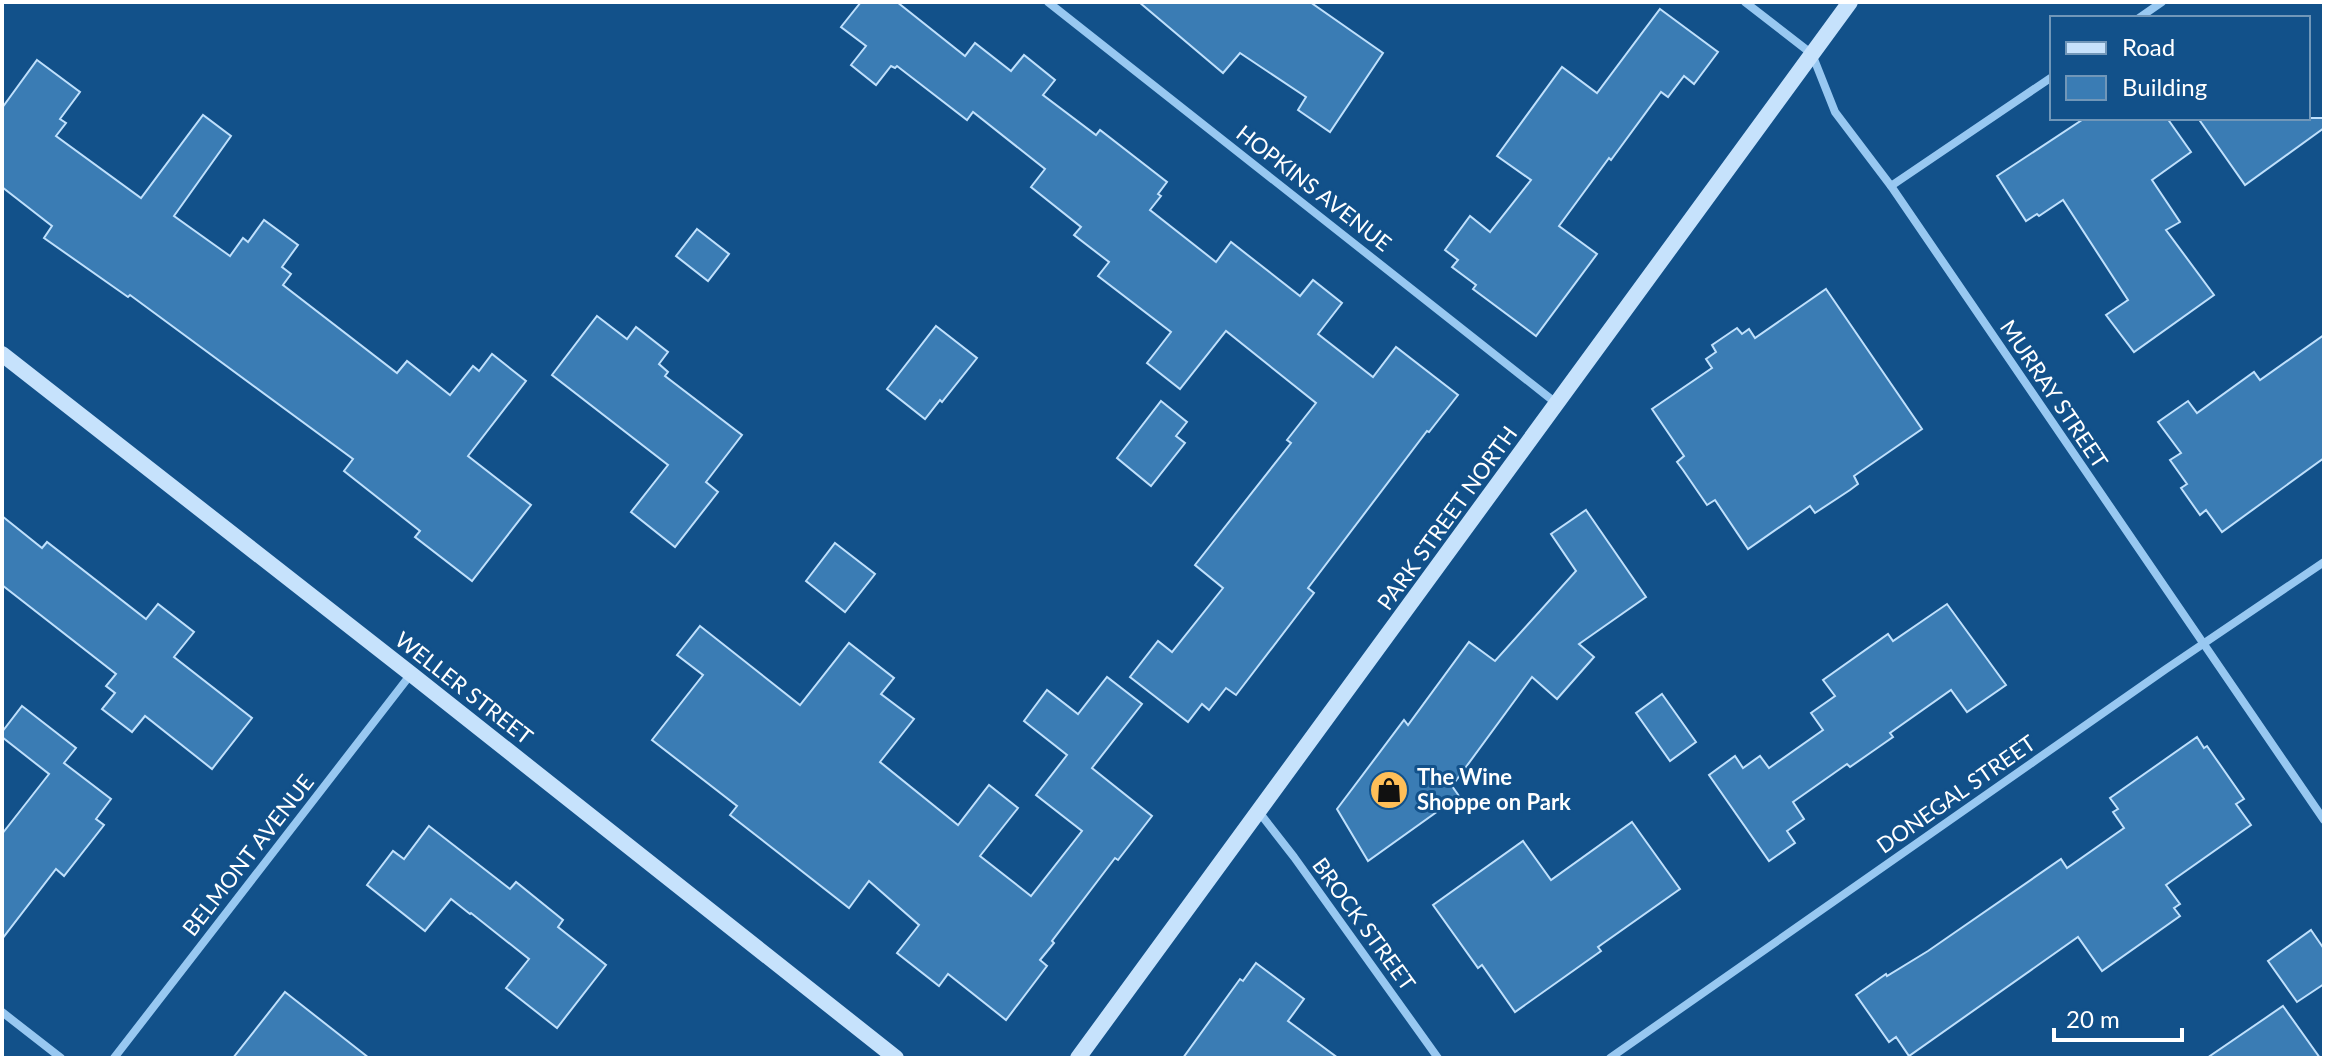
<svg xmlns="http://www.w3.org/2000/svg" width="2326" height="1060" viewBox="0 0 2326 1060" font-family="Lato,sans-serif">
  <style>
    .building { fill: #3a7cb4; stroke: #bfe0fc; stroke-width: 2 }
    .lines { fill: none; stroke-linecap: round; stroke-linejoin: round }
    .street { stroke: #98c8f1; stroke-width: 8 }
    .secondary { stroke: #c6e2fc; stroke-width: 16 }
    .labels { text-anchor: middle; stroke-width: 6; stroke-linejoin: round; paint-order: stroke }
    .street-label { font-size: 22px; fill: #fff; stroke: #12518a }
    .poi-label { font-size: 22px; font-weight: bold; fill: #fff; stroke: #12518a; text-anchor: start }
  </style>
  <rect width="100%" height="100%" fill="#12518a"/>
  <g class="building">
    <path d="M861 2H897L965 56 975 43 1011 71 1024 55 1055 80 1043 95 1096 135 1100 130 1167 182 1158 194 1161 196 1150 210 1216 262 1231 242 1300 296 1313 280 1342 303 1318 334 1373 377 1396 347 1458 395 1429 432 1427 431 1308 588 1314 593 1236 695 1226 688 1209 710 1202 704 1188 722 1130 677 1158 641 1172 652 1223 588 1195 565 1291 443 1287 440 1316 403 1226 331 1180 389 1147 363 1171 332 1098 276 1109 262 1074 235 1081 227 1031 187 1045 169 973 112 967 120 897 66 895 68 891 66 876 85 851 65 866 46 841 27Z"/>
    <path d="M1139 2H1310L1383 53 1330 132 1298 110 1306 97 1240 53 1223 73Z"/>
    <path d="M1660 9 1718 52 1694 84 1684 76 1668 97 1661 92 1611 160 1609 158 1559 226 1597 254 1536 336 1473 289 1476 285 1452 267 1458 260 1445 250 1470 216 1490 232 1531 180 1497 156 1562 67 1597 93Z"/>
    <path d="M37 60 80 92 60 119 66 123 56 136 141 198 203 115 231 136 174 216 230 256 243 238 248 242 264 220 298 245 282 267 291 274 283 285 397 373 407 361 450 395 473 366 479 371 492 354 526 381 468 456 531 505 472 581 415 537 420 531 344 471 353 459 130 295 128 297 44 238 52 226 2 187V108Z"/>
    <path d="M2085 118H2167L2191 152 2152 180 2180 222 2166 230 2214 295 2134 352 2106 315 2128 300 2063 200 2039 216 2037 214 2026 221 1997 176Z"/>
    <path d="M2198 118H2324V128L2245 185Z"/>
    <path d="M697 229 729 254 708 281 676 256Z"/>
    <path d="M1826 289 1922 429 1854 476 1858 484 1850 490 1815 513 1810 506 1748 549 1715 500 1707 505 1683 470 1677 462 1684 456 1652 409 1712 368 1706 359 1716 352 1712 345 1737 328 1742 334 1749 329 1755 338Z"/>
    <path d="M597 316 627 339 636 327 668 352 659 364 668 372 665 376 742 435 706 482 718 492 675 547 631 512 668 465 552 375Z"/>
    <path d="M936 326 977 358 942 402 940 400 925 419 887 389Z"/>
    <path d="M2324 335V458L2222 532 2206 510 2200 515 2181 488 2187 484 2170 460 2181 453 2158 422 2188 401 2197 413 2254 372 2260 380Z"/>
    <path d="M1161 401 1187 422 1176 436 1185 443 1151 486 1117 458Z"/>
    <path d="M1586 510 1646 597 1579 644 1594 657 1557 699 1532 677 1452 786 1459 796 1368 861 1337 809 1404 720 1408 725 1469 642 1495 661 1576 571 1551 534Z"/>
    <path d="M2 516 42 548 47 542 146 619 158 604 194 632 174 657 252 718 212 769 145 716 132 732 102 709 115 693 106 686 116 674 2 585Z"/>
    <path d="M835 543 875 574 845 612 806 581Z"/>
    <path d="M1947 604 2006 685 1967 712 1951 690 1890 733 1893 737 1873 751 1850 767 1847 764 1793 802 1804 819 1787 831 1795 843 1769 861 1709 775 1735 756 1743 768 1760 756 1769 768 1823 730 1811 713 1835 696 1823 680 1888 634 1893 641Z"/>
    <path d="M700 626 800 705 849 643 894 678 881 694 914 719 880 762 958 825 989 785 1018 808 980 856 1031 896 1082 831 1036 795 1067 755 1024 721 1047 690 1078 714 1107 677 1142 704 1092 768 1152 816 1118 860 1115 858 1052 941 1054 943 1040 960 1047 966 1006 1020 948 974 939 986 897 953 919 925 869 881 849 908 730 815 737 806 652 740 703 675 677 655Z"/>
    <path d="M1662 694 1696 742 1670 761 1636 713Z"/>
    <path d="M22 706 76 748 64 763 111 799 96 819 104 825 64 876 56 869 2 939V834L49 774 2 737V732Z"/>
    <path d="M2197 737 2204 748 2207 746 2244 799 2236 804 2251 825 2166 885 2180 904 2174 908 2180 916 2102 971 2078 937 1909 1056 1896 1037 1889 1042 1856 995 1886 974 1887 976 1928 951 2061 859 2067 868 2124 828 2113 812 2118 809 2110 798Z"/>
    <path d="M1632 822 1680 889 1598 947 1601 951 1515 1012 1482 965 1478 968 1433 905 1523 841 1551 880Z"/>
    <path d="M429 826 510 889 516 882 563 920 558 927 606 965 557 1028 506 988 529 959 471 913 470 914 451 899 425 931 367 885 393 851 404 859Z"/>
    <path d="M2311 930 2324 949V984L2297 1002 2268 961Z"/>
    <path d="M1256 963 1304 999 1288 1021 1338 1058H1183L1240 979 1243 981Z"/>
    <path d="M285 992 369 1058H233Z"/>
    <path d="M2283 1006 2320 1058H2207Z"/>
  </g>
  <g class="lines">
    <g class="street">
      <path d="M1048 2 1556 403"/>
      <path d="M1745 2 1812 54 1835 112 1891 186 2324 820"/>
      <path d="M2139 18 2162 2"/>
      <path d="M1891 186 2052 77"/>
      <path d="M1259 812 1294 857 1438 1058"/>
      <path d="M2 1012 61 1058"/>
      <path d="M114 1058 411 674"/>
      <path d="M1610 1058 2166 669 2324 562"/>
    </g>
    <g class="secondary">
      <path d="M2 354 411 674 896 1058"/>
      <path d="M1078 1058 1850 2"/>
    </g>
  </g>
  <defs>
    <g id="shop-disc" transform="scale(2)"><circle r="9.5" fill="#ffbf58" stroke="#12518a"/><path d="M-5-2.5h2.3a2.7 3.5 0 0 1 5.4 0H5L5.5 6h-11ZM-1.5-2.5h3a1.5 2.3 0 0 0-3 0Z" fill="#111"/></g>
  </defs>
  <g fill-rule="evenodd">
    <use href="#shop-disc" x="1389" y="790"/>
  </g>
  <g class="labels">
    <g class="street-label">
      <text transform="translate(1314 188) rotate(38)" y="8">HOPKINS AVENUE</text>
      <text transform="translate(2054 394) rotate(56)" y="8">MURRAY STREET</text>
      <text transform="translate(1447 518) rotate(-54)" y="8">PARK STREET NORTH</text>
      <text transform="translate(464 688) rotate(38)" y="8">WELLER STREET</text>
      <text transform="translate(1956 794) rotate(-35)" y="8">DONEGAL STREET</text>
      <text transform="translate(248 855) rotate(-52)" y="8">BELMONT AVENUE</text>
      <text transform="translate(1364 924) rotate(54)" y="8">BROCK STREET</text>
    </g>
    <g class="poi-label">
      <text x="1417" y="785">The Wine<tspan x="1417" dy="25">Shoppe on Park</tspan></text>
    </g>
  </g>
  <rect width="2326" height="1060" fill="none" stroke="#ffffff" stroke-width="8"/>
  <rect x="2050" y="16" width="260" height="104" fill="#12518a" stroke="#7197b9" stroke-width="2"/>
  <rect x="2066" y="42" width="40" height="12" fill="#c6e2fc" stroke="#7197b9" stroke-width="2"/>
  <text x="2122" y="56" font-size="24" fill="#ffffff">Road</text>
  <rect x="2066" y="76" width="40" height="24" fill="#3a7cb4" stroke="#7197b9" stroke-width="2"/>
  <text x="2122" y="96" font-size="24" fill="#ffffff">Building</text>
  <path d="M2054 1028v12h128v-12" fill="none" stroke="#ffffff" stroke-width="4"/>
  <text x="2066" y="1028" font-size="24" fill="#ffffff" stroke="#12518a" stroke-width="6" paint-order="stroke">20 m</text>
</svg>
